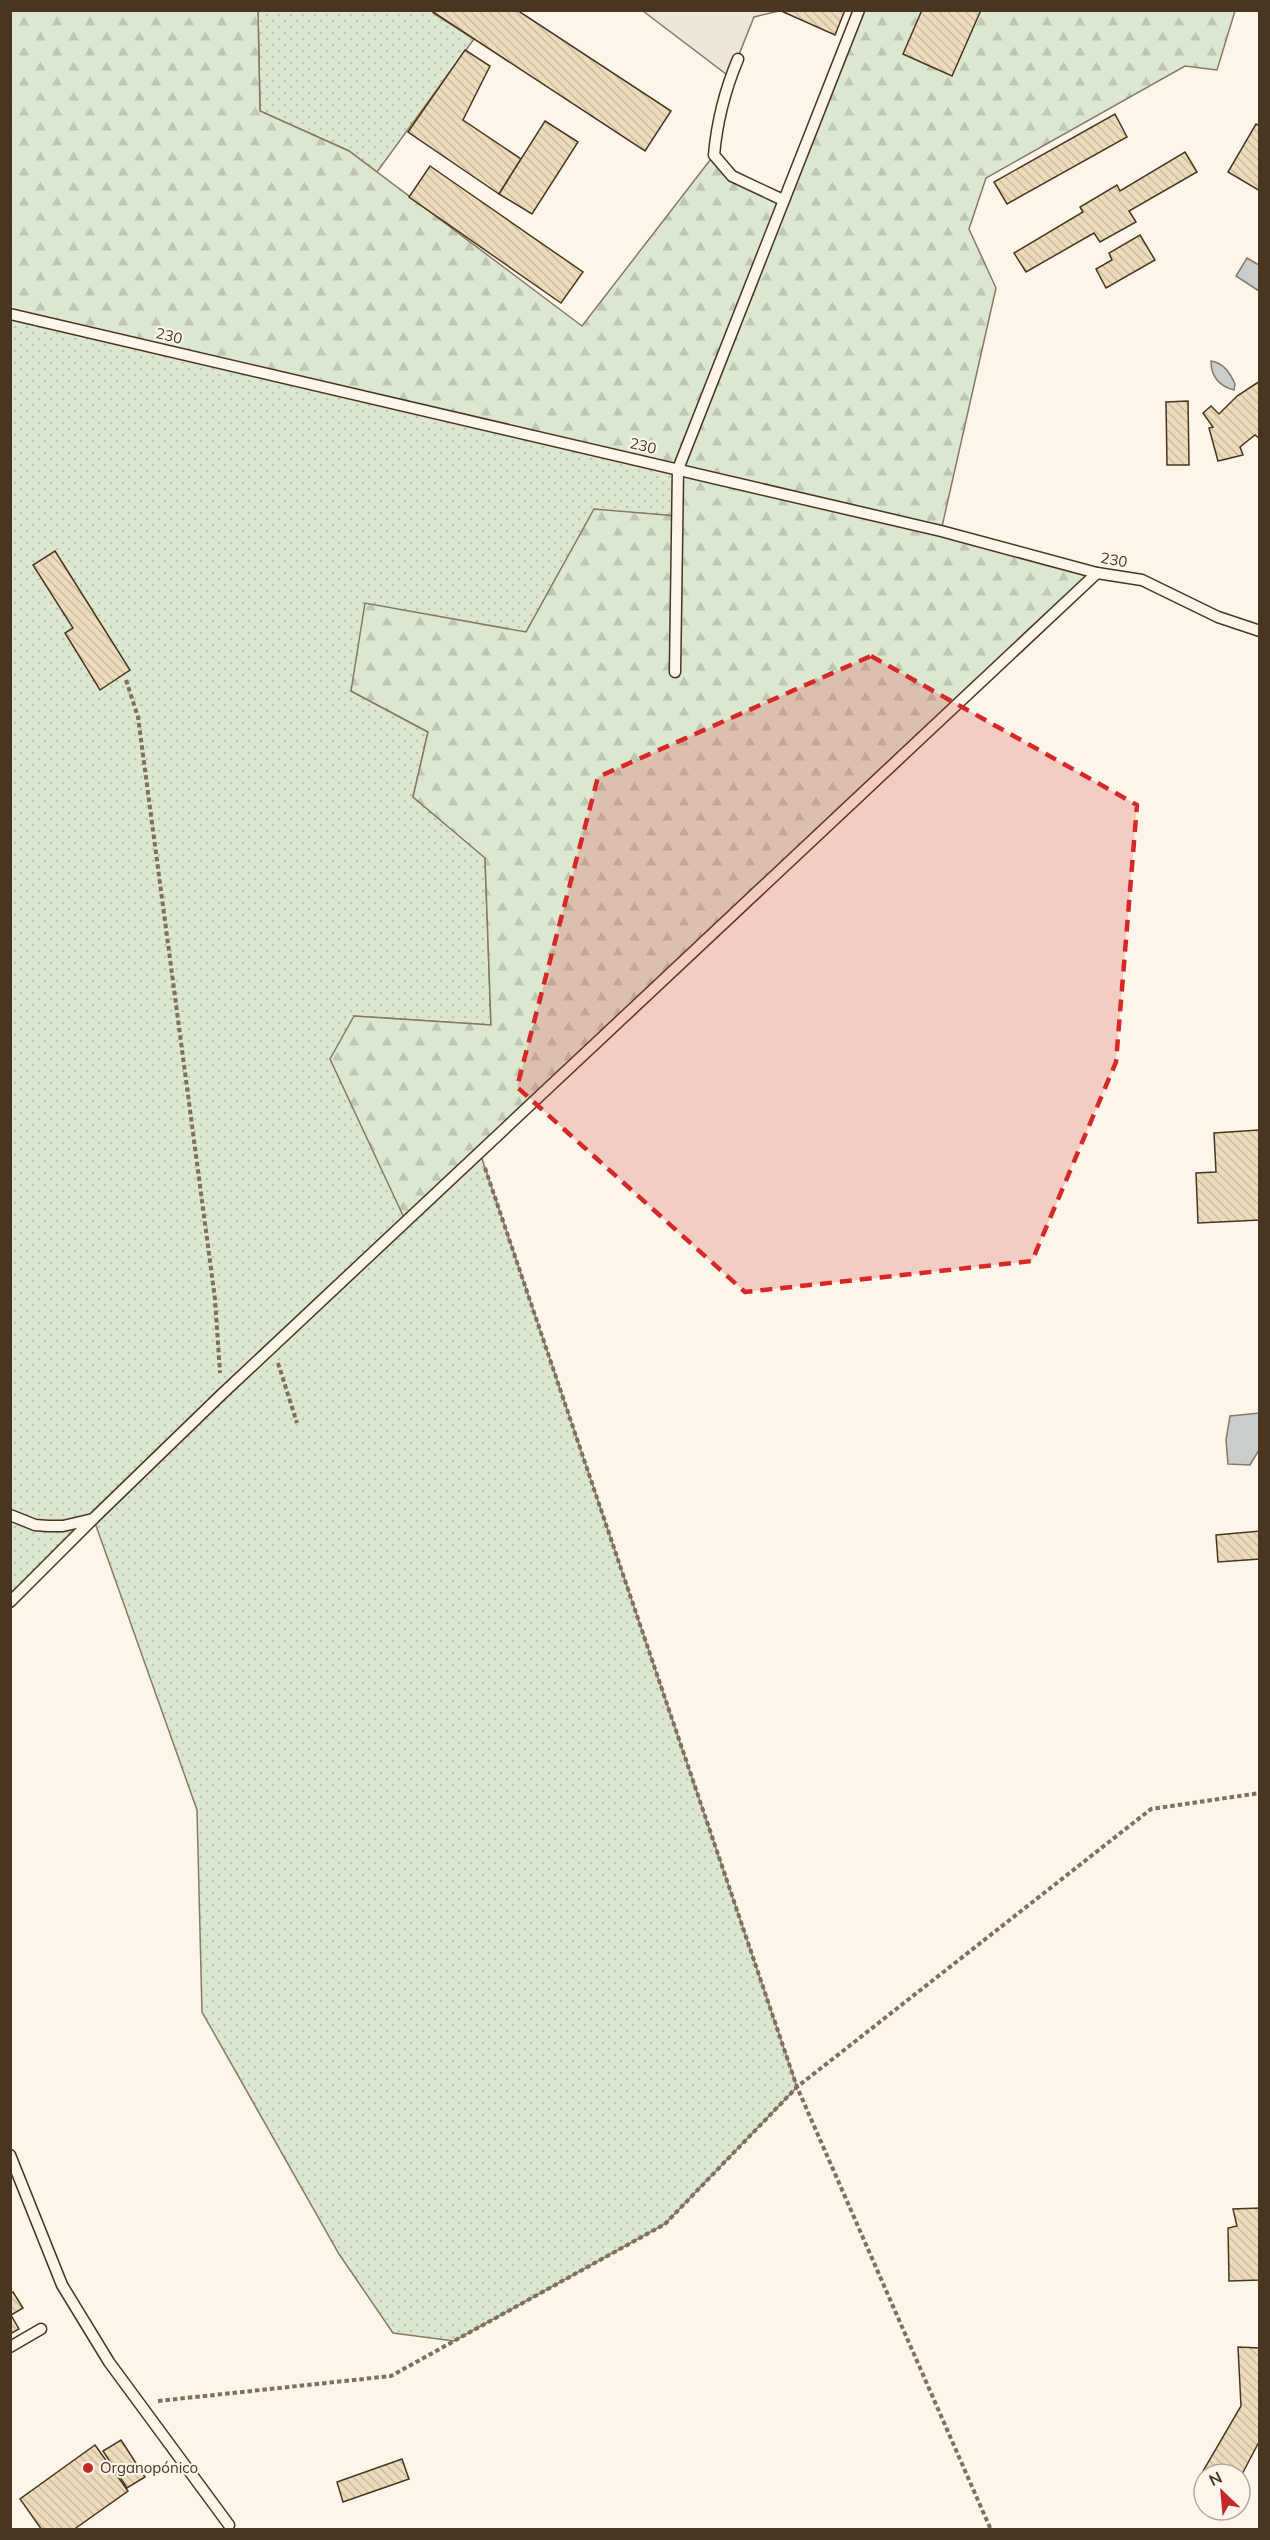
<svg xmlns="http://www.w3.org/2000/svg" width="1270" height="2540" viewBox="0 0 1270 2540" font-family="Mulish,sans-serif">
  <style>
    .grass { fill: url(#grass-dots); stroke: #887966; stroke-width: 1.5 }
    .forest { fill: url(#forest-firs); stroke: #887966; stroke-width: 1.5 }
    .parking { fill: #ede7d9; stroke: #887966; stroke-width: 1.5 }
    .water { fill: #c9cecd; stroke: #887966; stroke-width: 1.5 }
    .building { fill: url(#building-back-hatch); stroke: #4a3520; stroke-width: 1.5 }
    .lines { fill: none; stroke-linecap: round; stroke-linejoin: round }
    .service-casing { stroke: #4a3520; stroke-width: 13 }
    .path { stroke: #7f6f5c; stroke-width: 4; stroke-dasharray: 4.5 3; stroke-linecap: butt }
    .service { stroke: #fbf6e9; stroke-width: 10 }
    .marked { fill: #d62828; fill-opacity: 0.2; stroke: #d62828; stroke-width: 4.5; stroke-dasharray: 12 8; stroke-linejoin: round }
    .poi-dot { fill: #c62828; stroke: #fbf6e9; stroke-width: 2 }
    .labels { text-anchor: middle; stroke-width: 4.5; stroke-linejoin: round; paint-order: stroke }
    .street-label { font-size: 15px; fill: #4a3520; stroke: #fbf6e9 }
    .poi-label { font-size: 15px; fill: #4a3520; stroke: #fbf6e9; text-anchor: start }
  </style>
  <defs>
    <pattern id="grass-dots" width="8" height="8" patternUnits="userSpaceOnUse" patternTransform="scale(1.5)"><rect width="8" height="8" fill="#dce7d0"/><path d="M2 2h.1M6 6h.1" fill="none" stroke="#bec7b2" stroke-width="1.8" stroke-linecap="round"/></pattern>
    <pattern id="forest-firs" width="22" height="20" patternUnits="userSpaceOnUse" patternTransform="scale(1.5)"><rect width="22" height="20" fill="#dce7d0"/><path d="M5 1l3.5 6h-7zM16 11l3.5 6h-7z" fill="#bec7b2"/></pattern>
    <pattern id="building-back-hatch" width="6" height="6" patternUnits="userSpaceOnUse" patternTransform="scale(1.5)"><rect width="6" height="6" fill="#ecdcbc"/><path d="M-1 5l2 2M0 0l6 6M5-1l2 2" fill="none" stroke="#ccbda1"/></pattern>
  </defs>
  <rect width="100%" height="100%" fill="#fbf6e9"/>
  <g class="grass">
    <path d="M258 11H434L433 13 474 39 377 172 349 151 260 111Z"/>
    <path d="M11 314 678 469 677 516 594 510 526 632 351 691 428 732 413 797 485 857 491 1025 354 1016 480 1153 797 2087 665 2224 454 2341 393 2333 339 2254 202 2012 197 1810 94 1520 11 1602Z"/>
  </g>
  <path class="forest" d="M11 11H258L260 111 349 151 582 326 714 155 732 176 783 199 859 11H1235L1217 70 1185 66 986 178 969 229 996 288 941 531 1097 573 406 1222 330 1059 354 1016 491 1025 485 858 413 797 428 732 351 691 365 603 526 632 594 509 677 516 678 469 11 314Z"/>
  <path class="parking" d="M643 11H779L754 17 730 77Z"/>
  <g class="water">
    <path d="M1247 258 1259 265V291L1236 276Z"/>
    <path d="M1211 361C1224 363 1230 373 1235 384L1234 390C1219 386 1211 376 1211 361Z"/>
    <path d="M1259 1413V1450L1250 1465 1228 1464 1226 1440 1230 1416Z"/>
  </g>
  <g class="building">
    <path d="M434 10H517L671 111 645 151 433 12Z"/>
    <path d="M779 10H845L835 35Z"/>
    <path d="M922 10H981L952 76 903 54Z"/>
    <path d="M465 50 490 66 463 120 521 159 499 194 408 132Z"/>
    <path d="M1115 114 1127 137 1007 204 994 182Z"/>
    <path d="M545 121 578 142 532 214 499 194Z"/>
    <path d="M1256 124 1260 126V191L1228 172Z"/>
    <path d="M1185 152 1197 172 1129 211 1136 222 1100 242 1094 233 1026 272 1014 253 1083 212 1080 207 1117 185 1120 191Z"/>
    <path d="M430 166 583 272 561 303 409 197Z"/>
    <path d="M1140 235 1155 260 1106 288 1096 269 1112 260 1109 253Z"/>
    <path d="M1260 381V439L1255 435 1240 447 1243 455 1218 461 1209 428 1213 427 1203 413 1211 406 1219 414 1237 396Z"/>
    <path d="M1188 401 1189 465H1167L1166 402Z"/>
    <path d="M55 551 130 670 100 690 65 633 73 628 33 565Z"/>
    <path d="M1259 1130 1260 1220 1198 1223 1196 1173 1216 1172 1214 1133Z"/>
    <path d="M1260 1531V1559L1218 1562 1216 1535Z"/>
    <path d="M1260 2208V2280L1229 2281 1228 2228 1237 2226 1233 2209Z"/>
    <path d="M13 2292 23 2308 11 2315 19 2329 10 2334V2294Z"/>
    <path d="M1238 2347 1260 2348V2440L1240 2478V2474H1211L1203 2471 1241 2406Z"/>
    <path d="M121 2440 145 2477 127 2488 103 2451Z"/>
    <path d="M95 2445 128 2491 73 2530H42L20 2499Z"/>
    <path d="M402 2459 409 2479 343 2502 337 2482Z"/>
  </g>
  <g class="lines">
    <g class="service-casing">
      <g id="service">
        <path d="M738 59C725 90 717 121 714 155L732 176 783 200"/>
        <path d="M10 314 941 531 1097 573 1142 580 1218 617 1260 631"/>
        <path d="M675 672 678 469 859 10"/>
        <path d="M10 1515 35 1525 48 1526H63L93 1519 221 1395 1097 573"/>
        <path d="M10 1602 93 1519"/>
        <path d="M10 2155 62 2285 109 2362 229 2525"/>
        <path d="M10 2347 41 2329"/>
      </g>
    </g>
    <g class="path">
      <path d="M126 680 138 717 215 1299 220 1373"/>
      <path d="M485 1168 797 2087 991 2530"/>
      <path d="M278 1363 297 1423"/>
      <path d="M158 2401 391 2376 665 2224 797 2087 1151 1809 1260 1793"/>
    </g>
    <use href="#service" class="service"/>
  </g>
  <path class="marked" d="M871 656 1137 805 1116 1062 1032 1261 745 1292 517 1087 598 777Z"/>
  <circle class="poi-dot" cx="88" cy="2468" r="6"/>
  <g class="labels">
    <g class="street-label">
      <text transform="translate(169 336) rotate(13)" y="5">230</text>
      <text transform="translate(643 446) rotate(13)" y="5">230</text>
      <text transform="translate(1114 560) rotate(10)" y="5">230</text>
    </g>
    <g class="poi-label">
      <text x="100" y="2473">Organopónico</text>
    </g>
  </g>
  <rect width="1270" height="2540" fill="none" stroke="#4a3520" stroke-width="24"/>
  <g transform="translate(1222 2492) rotate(334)"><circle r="28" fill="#fbf6e9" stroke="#b4a999" stroke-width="1.5"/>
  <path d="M0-4.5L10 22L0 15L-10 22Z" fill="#c62828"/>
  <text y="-9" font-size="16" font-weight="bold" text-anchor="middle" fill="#4a3520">N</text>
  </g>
</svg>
